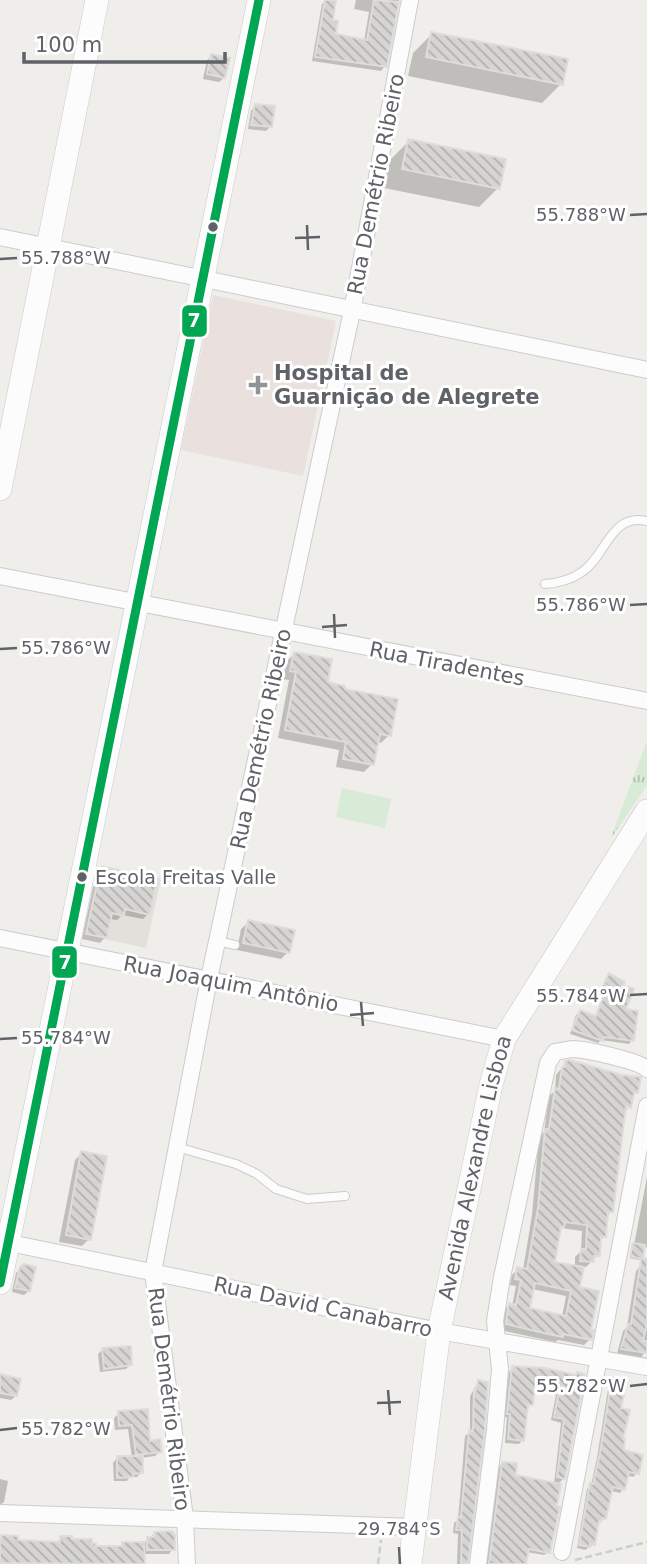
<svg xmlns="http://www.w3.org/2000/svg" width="647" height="1564" viewBox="0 0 647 1564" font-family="'DejaVu Sans',sans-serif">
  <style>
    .education { fill: #e2e0da }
    .medical { fill: #eae0de }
    .grass { fill: url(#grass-tufts) }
    .pitch { fill: #d8ebd6 }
    .shadow { fill: #0003; fill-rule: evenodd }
    .building { fill: url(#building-back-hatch); stroke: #deddd9; stroke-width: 2; fill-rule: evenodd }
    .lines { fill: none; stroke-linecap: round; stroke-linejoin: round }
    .lane-casing { stroke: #cbcccc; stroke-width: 10 }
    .street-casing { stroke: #cbcccc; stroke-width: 18 }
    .secondary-casing { stroke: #cacacb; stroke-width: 24 }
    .path { stroke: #cacfcc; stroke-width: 2.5; stroke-dasharray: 7 3.5; stroke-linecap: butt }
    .lane { stroke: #fdfcfc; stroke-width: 8 }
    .street { stroke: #fdfcfc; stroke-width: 16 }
    .secondary { stroke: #fdfcfc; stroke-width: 23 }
    .bus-1-casing { stroke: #fff; stroke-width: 14 }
    .bus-1 { stroke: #00a651; stroke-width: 9 }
    .ticks { fill: none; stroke: #5f6368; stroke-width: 2.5 }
    .bus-dot { fill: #5f6368; stroke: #fff; stroke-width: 2.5 }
    .poi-dot { fill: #919496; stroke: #fff; stroke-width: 2.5 }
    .labels { text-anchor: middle; stroke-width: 6; stroke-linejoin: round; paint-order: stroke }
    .bus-label { font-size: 19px; fill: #5f6368; stroke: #fff; text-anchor: start }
    .street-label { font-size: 21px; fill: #5f6368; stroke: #fff }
    .poi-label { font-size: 21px; font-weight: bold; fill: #5f6368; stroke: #fff; text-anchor: start }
    .ticks-label { font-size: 18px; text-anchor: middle; fill: #5f6368; stroke: #fff; stroke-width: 6; stroke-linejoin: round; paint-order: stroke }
    .line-badge { stroke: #fff; stroke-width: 2.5 }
    .badge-label { font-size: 19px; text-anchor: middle; font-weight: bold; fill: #fff }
  </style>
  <defs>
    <pattern id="grass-tufts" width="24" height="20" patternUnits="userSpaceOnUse" patternTransform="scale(1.75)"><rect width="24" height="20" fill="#d8ebd6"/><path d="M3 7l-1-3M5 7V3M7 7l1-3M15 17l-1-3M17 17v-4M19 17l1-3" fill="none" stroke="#b2c2b1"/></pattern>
    <pattern id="building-back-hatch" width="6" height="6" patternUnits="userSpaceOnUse" patternTransform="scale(1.75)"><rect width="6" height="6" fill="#d6d5d3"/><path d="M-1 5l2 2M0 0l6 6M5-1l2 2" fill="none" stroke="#b1b0af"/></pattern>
  </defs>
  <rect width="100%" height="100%" fill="#efeeea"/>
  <path class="education" d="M101 865 161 878 146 948 86 935Z"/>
  <path class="medical" d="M213 295 336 321 303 476 181 450Z"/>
  <path class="grass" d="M647 741V785L610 840Z"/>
  <path class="pitch" d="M342 788 391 799 385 828 336 817Z"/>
  <g class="shadow">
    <path d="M326 0 334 35 364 41 369 12 354 9 356 0H399L385 66 381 71 312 61 322 4Z"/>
    <path d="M432 34 561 84 542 103 408 76 413 53Z"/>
    <path d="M211 56 224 78 219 82 203 79 207 60Z"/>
    <path d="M255 106 271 126 266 131 248 129 251 111Z"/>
    <path d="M409 141 498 188 479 207 384 188 390 160Z"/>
    <path d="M295 653 326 684 343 690 389 735 381 743 377 742 372 764 364 772 336 767 339 750 278 738 289 680 283 679 287 661Z"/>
    <path d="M104 869 148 914 143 919 122 915 117 920 109 919 105 937 100 943 82 939 93 887 97 883 99 874Z"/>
    <path d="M249 922 288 952 281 959 237 950 241 929Z"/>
    <path d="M610 976 632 1040 629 1044 601 1040 598 1043 570 1034 576 1015 580 1012 595 1017 605 990 601 988Z"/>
    <path d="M566 1063 636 1093 632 1097 628 1109V1105L617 1106 628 1109 623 1113 611 1212 606 1217 605 1236 599 1242 598 1255 586 1267H582L578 1289 590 1339 584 1345 558 1340 555 1342 500 1330 503 1311 509 1305 512 1306 516 1286 510 1285 512 1275 518 1269 523 1270 532 1215 539 1137 544 1132 549 1096 555 1091 556 1075ZM561 1228 582 1231 581 1251 575 1257V1267L553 1263ZM532 1289 566 1296 562 1317 528 1309Z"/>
    <path d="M82 1153 89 1239 82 1246 59 1242 75 1160Z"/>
    <path d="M647 1177V1247H643L639 1260 630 1258 632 1247 634 1245Z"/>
    <path d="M641 1265 647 1266V1348L641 1358 617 1354 623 1331 627 1327 636 1271Z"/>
    <path d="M24 1266 29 1291 24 1295 12 1292 16 1273Z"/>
    <path d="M103 1349 131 1364 126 1369 100 1372 98 1354Z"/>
    <path d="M513 1368 574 1377 564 1478 557 1485 548 1552 544 1555 526 1552 524 1564H485L499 1467 502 1463 514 1476 554 1484 561 1423 551 1420 556 1395 533 1390 531 1404 527 1408 523 1440 519 1444 505 1443 507 1417H504L509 1372Z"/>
    <path d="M0 1376 16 1396 11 1400 0 1398Z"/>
    <path d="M613 1379 619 1409 622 1452 637 1473 633 1477 626 1475 623 1489 620 1493 611 1491 605 1518 596 1524 594 1544 585 1550 577 1548 587 1489 591 1485 597 1458 609 1383Z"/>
    <path d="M478 1382 466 1564H457L458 1534 453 1533 454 1523 458 1520 465 1436 470 1432V1396Z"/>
    <path d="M146 1411 149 1443 160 1451 155 1456 141 1458V1473L137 1477H130L127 1481H114L113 1463 117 1458H132L128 1429 115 1430 114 1418 119 1413Z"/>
    <path d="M0 1479 8 1481 4 1502 0 1505Z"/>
    <path d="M155 1533 173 1549 169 1554H143V1564H0V1537L16 1542 56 1543 61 1538 94 1548H119L123 1544H143Z"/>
  </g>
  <g class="building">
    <path d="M325 0H336L333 20 338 21 336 34 367 40 374 0 399 2 387 67 315 57Z"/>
    <path d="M431 32 568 59 563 85 426 57Z"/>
    <path d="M211 54 230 58 225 78 207 74Z"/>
    <path d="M255 104 275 106 272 127 251 125Z"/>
    <path d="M408 139 506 159 500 189 402 169Z"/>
    <path d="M294 652 332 659 328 682 345 686V689L398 699 391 736 380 734 374 765 343 759 346 742 285 730 296 672 290 671Z"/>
    <path d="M103 867 157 879 150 915 125 909 124 916 112 913 107 938 86 934 98 879 101 880Z"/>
    <path d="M248 920 295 930 290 953 243 943Z"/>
    <path d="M609 973 625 982 623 985 634 989 626 1009 638 1011 634 1041 604 1037 603 1041 572 1030 580 1010 596 1016 607 986 604 984Z"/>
    <path d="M570 1060 622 1075 641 1077 638 1093H634L631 1108 626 1106 613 1212H608L606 1237H601L600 1256H594V1262L580 1261 581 1249H586L587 1225 565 1222 564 1227H561L555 1262 584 1267 580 1287 599 1291 591 1330H594L592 1340 563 1334V1337L548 1334 506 1324V1321L509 1303 516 1305 521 1280 515 1279 517 1267 527 1269 538 1208 545 1129H549L555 1088 559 1089 562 1067H564L565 1061ZM535 1283 571 1291 566 1316 530 1308Z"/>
    <path d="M81 1151 107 1156 91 1240 66 1235Z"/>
    <path d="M633 1243 645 1245 643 1258 647 1259V1323L643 1341H647V1353L621 1349 628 1324H631L641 1259 630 1256Z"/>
    <path d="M24 1264 36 1267 30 1291 15 1288 20 1267Z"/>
    <path d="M131 1346 132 1365 104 1369 102 1348Z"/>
    <path d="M512 1366 545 1368 576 1375 577 1372 585 1374 565 1479 557 1477 564 1419 554 1417 559 1391 535 1386 533 1405H528L524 1441 508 1439 510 1414H507Z"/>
    <path d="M0 1374 21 1379 17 1396 0 1393Z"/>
    <path d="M612 1377 627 1381 621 1408 630 1410 623 1439H625L624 1450 643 1455 639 1474 629 1472 625 1490 613 1487 606 1519 602 1518 601 1522 599 1521 595 1545 590 1544V1547L579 1545 590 1483 593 1484 600 1453Z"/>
    <path d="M478 1380 488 1382 485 1429 468 1564H461L462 1530H456L458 1517H461L469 1430 473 1431 474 1390H476Z"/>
    <path d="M148 1409 150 1441 160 1439 162 1452 136 1455 132 1425 119 1426 118 1411Z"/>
    <path d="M117 1456H143V1473L133 1474V1477L117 1478Z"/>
    <path d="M502 1462 517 1463 516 1475 561 1484 557 1506 560 1507 550 1553 529 1549 526 1564H489Z"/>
    <path d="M172 1531 175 1535V1550H147V1537H154V1532Z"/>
    <path d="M0 1535 18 1536V1540L60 1542V1536H72V1539H92V1543H96V1546H122V1542H144L145 1564 0 1563Z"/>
  </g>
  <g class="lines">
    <g class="lane-casing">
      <g id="lane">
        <path d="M545 584C558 583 571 580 582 572 607 555 610 513 647 521"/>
        <path d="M217 941 235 945"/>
        <path d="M177 1147 236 1164 257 1174 276 1189 307 1199 345 1196"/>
      </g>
    </g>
    <g class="street-casing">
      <g id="street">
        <path d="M0 237 647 370"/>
        <path d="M0 576 647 701"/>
        <path d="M0 938 504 1039"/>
        <path d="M0 1241 439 1331 647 1367"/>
        <path d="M0 1513 415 1527"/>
        <path d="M562 1552 647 1106"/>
        <path d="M187 1564 185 1518 153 1272 209 979 352 311 410 0"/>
        <path d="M478 1564 495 1430 500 1369 495 1321 502 1277 548 1063 555 1052C561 1051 567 1050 572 1049 585 1049 639 1061 647 1069"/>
      </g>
    </g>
    <g class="secondary-casing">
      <g id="secondary">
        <path d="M0 489 97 0"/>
        <path d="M0 1283 259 0"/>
        <path id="s1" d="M410 1564 439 1331 491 1085 504 1039 647 811"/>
      </g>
    </g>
    <g class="path">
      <path d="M575 1560 647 1542"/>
      <path d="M378 1564 381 1540"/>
    </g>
    <use href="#lane" class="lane"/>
    <use href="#street" class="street"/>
    <use href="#secondary" class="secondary"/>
    <g class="bus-1-casing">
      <path id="bus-1" d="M0 1283 259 0"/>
    </g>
    <use href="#bus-1" class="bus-1"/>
  </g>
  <path class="ticks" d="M630 215 647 214M307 225 308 250M295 238 320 237M0 259 17 258M630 605 647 604M334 614 335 638M322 627 347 625M0 649 17 648M630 995 647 994M361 1002 363 1026M350 1015 374 1013M0 1039 17 1038M630 1386 647 1384M388 1390 390 1415M377 1403 401 1402M0 1430 17 1428M399 1547 400 1564"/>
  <g class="bus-dot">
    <circle cx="213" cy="227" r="6"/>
    <circle cx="82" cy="877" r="6"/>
  </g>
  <path class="poi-dot" d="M254.5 374.5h7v7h7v7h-7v7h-7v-7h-7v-7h7z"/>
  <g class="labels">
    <g class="bus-label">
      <text x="95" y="884">Escola Freitas Valle</text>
    </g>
    <g class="street-label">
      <text transform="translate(376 184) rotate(-79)" y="7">Rua Demétrio Ribeiro</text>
      <text transform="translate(447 664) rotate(11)" y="7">Rua Tiradentes</text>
      <text transform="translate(261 739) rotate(-78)" y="7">Rua Demétrio Ribeiro</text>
      <text transform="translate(231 984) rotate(11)" y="7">Rua Joaquim Antônio</text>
      <text dy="7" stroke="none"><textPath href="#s1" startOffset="402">Avenida Alexandre Lisboa</textPath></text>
      <text transform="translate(323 1307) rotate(12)" y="7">Rua David Canabarro</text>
      <text transform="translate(169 1399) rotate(83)" y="7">Rua Demétrio Ribeiro</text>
    </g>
    <g class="poi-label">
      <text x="274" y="380">Hospital de<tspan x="274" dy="24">Guarnição de Alegrete</tspan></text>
    </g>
  </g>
  <g class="ticks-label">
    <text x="581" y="221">55.788°W</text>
    <text x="66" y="264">55.788°W</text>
    <text x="581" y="611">55.786°W</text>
    <text x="66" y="654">55.786°W</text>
    <text x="581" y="1002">55.784°W</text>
    <text x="66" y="1044">55.784°W</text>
    <text x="581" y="1392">55.782°W</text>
    <text x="66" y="1435">55.782°W</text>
    <text x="399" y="1535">29.784°S</text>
  </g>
  <g class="line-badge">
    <rect x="181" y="304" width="27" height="34" rx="7" fill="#00a651"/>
    <rect x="51" y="945" width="27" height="34" rx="7" fill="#00a651"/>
  </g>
  <g class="badge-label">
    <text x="194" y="327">7</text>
    <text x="65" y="969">7</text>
  </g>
  <path d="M24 52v10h201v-10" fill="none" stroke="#5f6368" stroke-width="3.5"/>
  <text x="35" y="52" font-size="21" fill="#5f6368" stroke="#ffffff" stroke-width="5" paint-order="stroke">100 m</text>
</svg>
